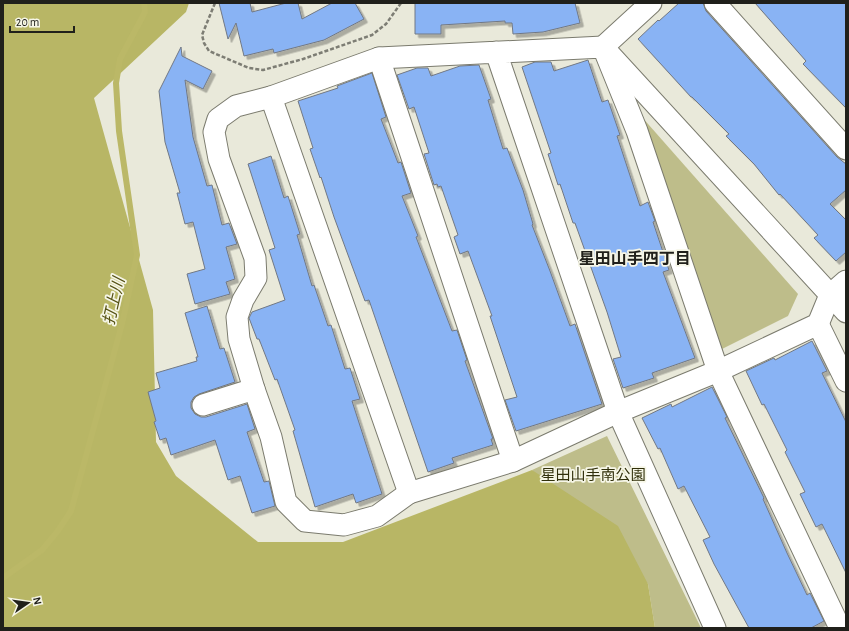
<svg xmlns="http://www.w3.org/2000/svg" width="849" height="631" viewBox="0 0 849 631" font-family="'Alegreya Sans','Noto Sans JP',sans-serif">
  <style>
    .green { fill: #bebd8a }
    .forest { fill: #b8b665 }
    .lines { fill: none; stroke-linecap: round; stroke-linejoin: round }
    .stream { stroke: #bbb867; stroke-width: 6 }
    .building { fill: #89b3f4; stroke: #717884; filter: url(#shadow) }
    .street-casing { stroke: #7b7b6e; stroke-width: 23 }
    .path { stroke: #7d7d74; stroke-width: 2.5; stroke-dasharray: 4 2; stroke-linecap: butt }
    .street { stroke: #fff; stroke-width: 21 }
    .labels { text-anchor: middle; stroke-width: 3.5; stroke-linejoin: round; paint-order: stroke }
    .park-label { font-size: 15px; fill: #302f0a; stroke: #f6f6e7 }
    .neighbourhood-label { font-size: 16px; font-weight: bold; fill: #20201b; stroke: #f6f6e7 }
    .water-label { font-size: 16px; font-style: italic; fill: #545113; stroke: #f6f6e7 }
  </style>
  <defs>
    <filter id="shadow"><feDropShadow dx="3.5" dy="3.5" stdDeviation="0" flood-color="#0004"/></filter>
  </defs>
  <rect width="100%" height="100%" fill="#e9e9da"/>
  <g class="green">
    <path d="M641 116 798 294 788 316 722 349Z"/>
    <path d="M607 436 701 628H655L648 584 532 470Z"/>
  </g>
  <path class="forest" d="M3 3H189L186 12 94 98 153 310 156 442 176 476 258 542H343L532 470 618 526 648 584 655 628H3Z"/>
  <g class="lines">
    <path class="stream" d="M3 578 42 550 57 532 71 511 122 324 137 255 119 131 116 83 120 59 145 12 144 3"/>
  </g>
  <g class="building">
    <path d="M219 3H250L252 12 286 3H298L302 19 332 3H355L364 19 324 40 274 53 273 49 244 56 236 23 228 39Z"/>
    <path d="M415 3H575L580 23 543 32 513 34 512 23H505V21L441 25V34H415Z"/>
    <path d="M679 3H703L706 11 837 157 846 164V190L830 204 846 220V252L836 261 814 238 818 235 780 194 779 195 754 164 726 136 729 134 692 97H691L638 39 658 20 659 21Z"/>
    <path d="M755 3H846V108L803 64 806 61Z"/>
    <path d="M181 47 182 56 212 71 203 89 185 80 193 137 207 186 212 185 222 225 229 223 237 244 226 247 235 279 226 282 230 294 195 304 187 274 205 269 193 222 185 224 177 193H180L165 142 159 91Z"/>
    <path d="M588 60 602 102 608 100 620 135 617 136 640 206 648 202 655 221 653 222 669 270 663 272 695 358 652 373 654 378 623 388 613 359 621 357 607 312 575 223H573L560 184 558 185 548 154 551 153 522 67 535 62H551L554 71Z"/>
    <path d="M479 65 491 99 488 100 503 149 507 148 523 190 533 224 532 225 550 271 570 326 575 324 602 404 516 431 505 400 517 397 490 316H492L468 251 460 254 454 237 458 235 441 186 438 187 437 184 434 185 424 154 429 153 414 107 409 109 397 75 417 68H428L431 76 460 66Z"/>
    <path d="M372 73 386 117 381 119 398 163 401 162 411 193 402 196 418 236 416 237 452 331 457 330 467 360 465 361 493 439H491L493 445 452 458 454 463 428 472 369 300 365 301 334 217 321 177 320 178 310 149 313 148 298 101 338 88 337 86Z"/>
    <path d="M271 156 284 198 288 196 300 234 297 235 312 286 314 285 328 326 331 325 345 369 350 368 360 399 352 401 382 494 356 503 353 494 315 507 293 431 295 430 277 379 275 380 259 339H257L249 318 252 312 285 300 269 250 275 248 248 164Z"/>
    <path d="M207 306 220 349 224 348 235 382 199 394 194 397 191 402V408L195 414 201 417H206L247 404 255 429 247 432 264 482 269 481 275 506 252 513 240 476 228 480 215 440 171 455 166 438 160 440 154 422 156 421 148 392 160 388 156 373 197 361 196 357H198L185 313Z"/>
    <path d="M812 341 827 371 822 373 846 422V573L822 524 816 527 800 494 805 492 785 452 787 450 764 404 762 405 746 371 774 358 775 360Z"/>
    <path d="M712 387 727 417 725 418 764 498 763 499 787 553 807 595 810 593 824 621 811 628H749L714 564 703 540 710 537 684 486 678 489 660 448 658 449 642 418 671 404 672 407Z"/>
  </g>
  <g class="lines">
    <g class="street-casing">
      <g id="street">
        <path d="M651 3 603 47 846 312"/>
        <path d="M715 3 846 149"/>
        <path d="M496 52 618 412 513 461 409 493 271 97 379 58 603 47 637 131 718 371 840 628"/>
        <path d="M379 58 513 461"/>
        <path d="M271 97 236 106 218 119 214 132 219 159 255 258 256 278 243 300 237 317 239 339 254 389 271 437 286 502 305 521 344 525 377 516 409 493"/>
        <path d="M818 324 846 381"/>
        <path d="M203 405 254 389"/>
        <path d="M715 628 618 412 718 371 818 324 830 295 846 281"/>
      </g>
    </g>
    <path class="path" d="M215 3 202 35 204 43 209 51 249 68 263 70 303 59 372 35 386 24 401 3"/>
    <use href="#street" class="street"/>
  </g>
  <g class="labels">
    <g class="park-label">
      <text x="593" y="480">星田山手南公園</text>
    </g>
    <g class="neighbourhood-label">
      <text x="635" y="264">星田山手四丁目</text>
    </g>
    <g class="water-label">
      <text transform="translate(113 301) rotate(-77)" y="6">打上川</text>
    </g>
  </g>
  <rect width="849" height="631" fill="none" stroke="#20201b" stroke-width="8"/>
  <g transform="translate(28 603) rotate(77)" stroke="#f6f6e7" stroke-width="3" paint-order="stroke">
  <path d="M0-3L7 15L0 10L-7 15Z" fill="#20201b"/>
  <text y="-6" font-size="11" font-weight="bold" text-anchor="middle" fill="#20201b">N</text>
  </g>
  <path d="M10 26v6h64v-6" fill="none" stroke="#20201b" stroke-width="2"/>
  <text x="16" y="26" font-size="12" fill="#20201b" stroke="#f6f6e7" stroke-width="3" paint-order="stroke">20 m</text>
</svg>
